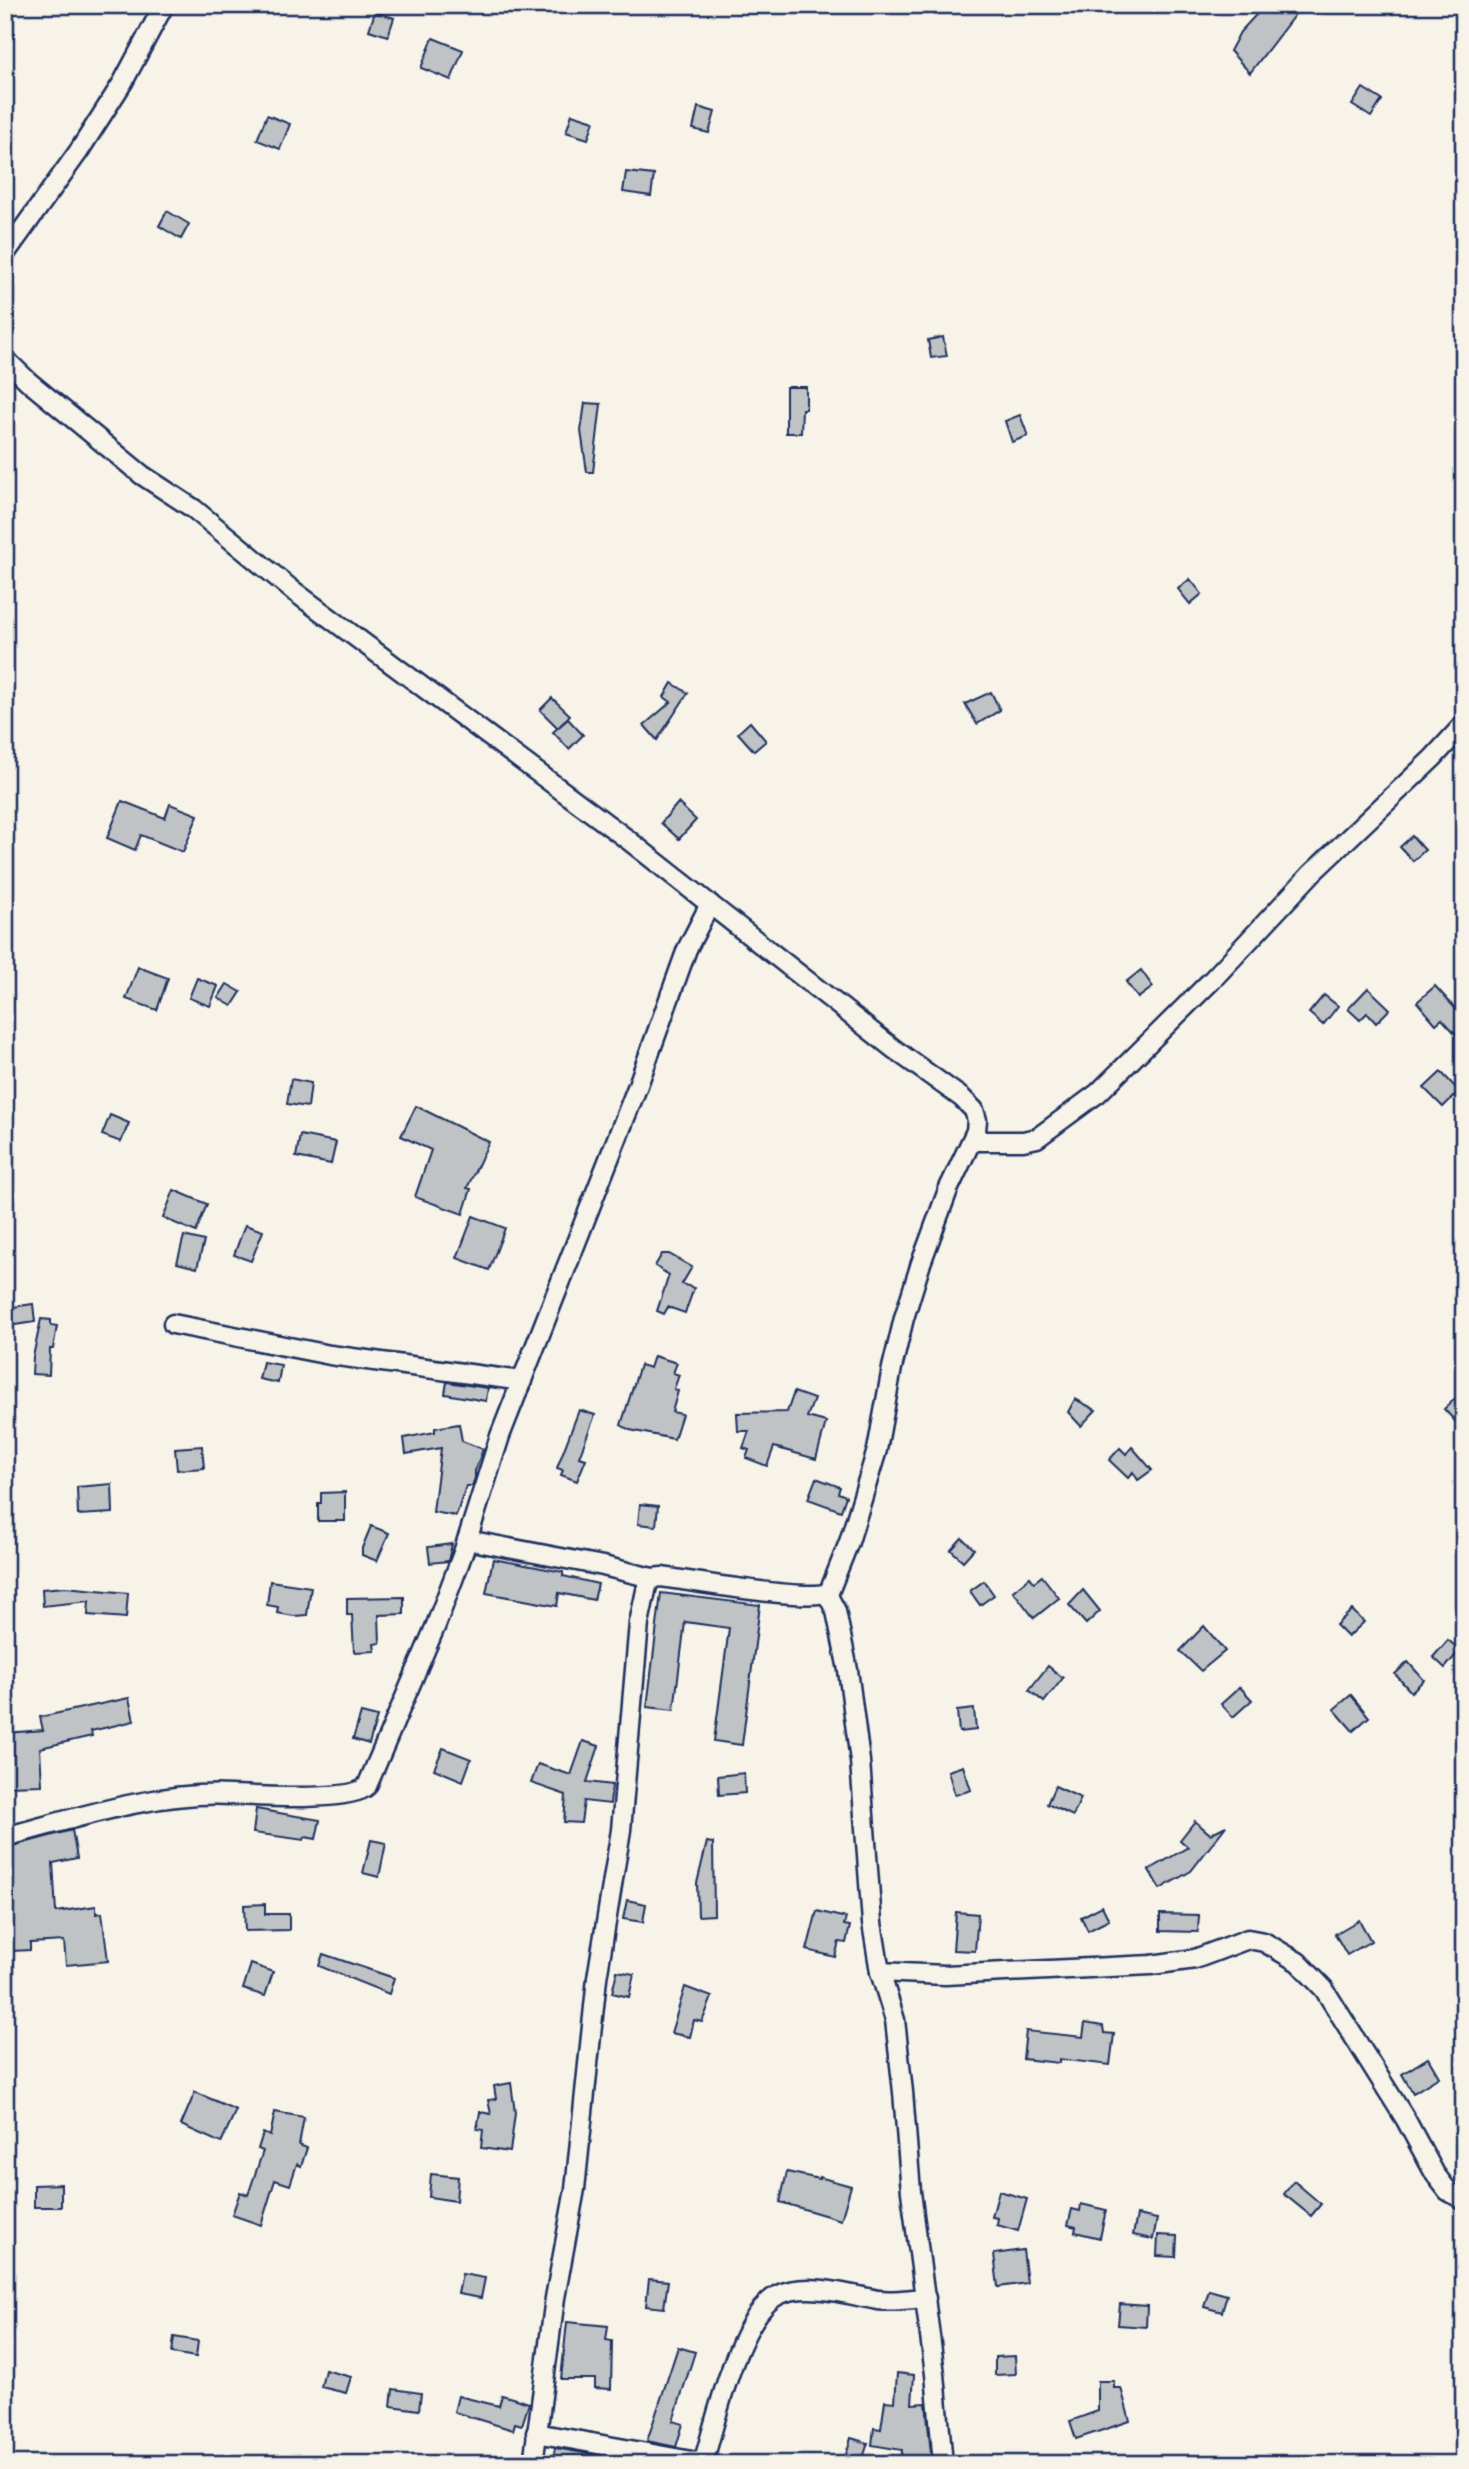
<svg xmlns="http://www.w3.org/2000/svg" width="1469" height="2469" viewBox="0 0 1469 2469" font-family="'Comic Neue',sans-serif">
  <style>
    .building { fill: #c0c3c5; stroke: #1b2f5e; stroke-width: 2 }
    .lines { fill: none; stroke-linecap: round; stroke-linejoin: round }
    .street-casing { stroke: #1b2f5e; stroke-width: 23 }
    .street { stroke: #f7f3e8; stroke-width: 18 }
  </style>
  <rect width="100%" height="100%" fill="#f7f3e8"/>
  <filter id="ink" filterUnits="userSpaceOnUse"><feTurbulence type="fractalNoise" baseFrequency=".0143" numOctaves="2"/><feDisplacementMap in="SourceGraphic" scale="14" xChannelSelector="R" yChannelSelector="G"/><feConvolveMatrix kernelMatrix="1 2 1 2 8 2 1 2 1" color-interpolation-filters="sRGB"/></filter>
  <g filter="url(#ink)">
    <g class="building">
      <path d="M1265 5H1302L1250 73 1230 51 1240 32Z"/>
      <path d="M375 12 394 18 388 36 369 30Z"/>
      <path d="M433 38 463 50 451 80 421 68Z"/>
      <path d="M1363 88 1382 100 1371 117 1352 105Z"/>
      <path d="M698 107 715 112 709 133 693 129Z"/>
      <path d="M572 114 594 121 588 139 566 132Z"/>
      <path d="M267 115 290 124 280 149 257 140Z"/>
      <path d="M626 172 654 175 651 196 623 192Z"/>
      <path d="M167 211 189 224 181 239 159 226Z"/>
      <path d="M943 337 947 356 931 358 928 340Z"/>
      <path d="M786 387H806V409H802L801 433H786Z"/>
      <path d="M585 403 601 404 593 472H587L581 431Z"/>
      <path d="M1020 415 1028 436 1012 442 1005 421Z"/>
      <path d="M1190 579 1202 594 1190 604 1178 589Z"/>
      <path d="M672 683 688 693 657 740 644 725 671 702 664 697Z"/>
      <path d="M991 692 1000 710 977 724 965 704Z"/>
      <path d="M552 698 570 715 558 728 540 710Z"/>
      <path d="M568 719 583 735 569 749 553 732Z"/>
      <path d="M750 722 766 741 754 751 738 733Z"/>
      <path d="M122 801 165 818 170 804 198 815 183 852 141 835 135 850 107 838Z"/>
      <path d="M678 803 696 820 679 839 661 823Z"/>
      <path d="M1412 836 1425 850 1413 861 1400 847Z"/>
      <path d="M138 967 168 978 157 1010 126 999Z"/>
      <path d="M1141 970 1153 987 1138 998 1126 982Z"/>
      <path d="M197 978 218 986 210 1006 189 998Z"/>
      <path d="M227 984 241 992 232 1006 218 998Z"/>
      <path d="M1435 986 1464 1018V1043L1442 1019 1436 1024 1417 1002Z"/>
      <path d="M1368 988 1390 1009 1376 1023 1367 1013 1360 1020 1348 1009Z"/>
      <path d="M1324 995 1338 1006 1323 1025 1309 1013Z"/>
      <path d="M1441 1072 1459 1091 1443 1107 1424 1088Z"/>
      <path d="M291 1079 311 1083 308 1107 287 1104Z"/>
      <path d="M416 1106 489 1142 467 1188 471 1189 463 1214 415 1197 431 1150 401 1136Z"/>
      <path d="M110 1115 129 1123 121 1142 102 1135Z"/>
      <path d="M300 1135 336 1142 331 1164 296 1157Z"/>
      <path d="M174 1190 207 1204 196 1232 163 1218Z"/>
      <path d="M473 1216 505 1228 489 1270 457 1258Z"/>
      <path d="M245 1225 263 1231 251 1261 234 1255Z"/>
      <path d="M184 1236 204 1241 197 1268 177 1263Z"/>
      <path d="M662 1254H669L692 1267 682 1284 694 1288 685 1313 668 1307 664 1314 657 1311 669 1275 655 1266Z"/>
      <path d="M33 1304 35 1322 8 1326 6 1308Z"/>
      <path d="M41 1319 51 1320V1325L57 1326 53 1349H50L49 1375 32 1374 33 1357Z"/>
      <path d="M654 1356 677 1363 673 1373 679 1375 674 1389 678 1391 672 1412 682 1414 674 1439 630 1430 621 1425 640 1365 650 1368Z"/>
      <path d="M263 1362 281 1365 278 1383 259 1379Z"/>
      <path d="M447 1382 488 1388 486 1401 445 1394Z"/>
      <path d="M1464 1390V1412L1455 1421 1444 1409Z"/>
      <path d="M794 1392 814 1399 807 1417 826 1422 816 1459 774 1447 767 1466 746 1458 749 1450 743 1448 749 1431H738L737 1413 787 1412Z"/>
      <path d="M1075 1399 1096 1410 1081 1426 1068 1412Z"/>
      <path d="M579 1410 595 1415 579 1457 586 1459 577 1481 561 1475 563 1470 557 1468Z"/>
      <path d="M459 1424 462 1441 483 1449 475 1471V1478L472 1486H466L456 1516 433 1512 441 1448 406 1454 404 1438 435 1432V1428Z"/>
      <path d="M202 1446 204 1468 177 1470 175 1448Z"/>
      <path d="M1132 1447 1152 1470 1138 1480 1133 1472 1128 1478 1109 1460 1120 1448 1126 1454Z"/>
      <path d="M816 1478 840 1487 838 1493 846 1496 841 1511 808 1499Z"/>
      <path d="M112 1484 113 1513 78 1515 77 1487Z"/>
      <path d="M345 1492V1521H318V1503H321V1493Z"/>
      <path d="M640 1504 658 1506 656 1526 638 1524Z"/>
      <path d="M371 1526 389 1533 377 1561 362 1555V1548Z"/>
      <path d="M962 1538 974 1549 963 1561 951 1550Z"/>
      <path d="M452 1544 448 1561 430 1563 428 1547Z"/>
      <path d="M493 1559 563 1572V1576L598 1584 594 1600 559 1593 557 1606 486 1593Z"/>
      <path d="M1042 1576 1059 1598 1034 1618 1013 1591 1030 1577 1034 1582Z"/>
      <path d="M270 1581 311 1587 307 1615 294 1616 277 1613 278 1607 267 1605Z"/>
      <path d="M984 1581 994 1595 980 1605 970 1591Z"/>
      <path d="M65 1587 128 1593 126 1618 88 1615 89 1601 43 1606 42 1589Z"/>
      <path d="M1083 1590 1100 1611 1086 1624 1069 1605Z"/>
      <path d="M661 1593 760 1605 742 1745 714 1741 729 1628 685 1622 674 1710 647 1707Z"/>
      <path d="M404 1597V1614L379 1615 380 1643 374 1644 375 1651 354 1652 352 1615H347V1598Z"/>
      <path d="M1352 1610 1364 1622 1348 1637 1336 1625Z"/>
      <path d="M1204 1626 1225 1651 1201 1671 1180 1651Z"/>
      <path d="M1448 1640 1460 1650 1445 1668 1433 1657Z"/>
      <path d="M1408 1662 1424 1680 1411 1692 1395 1674Z"/>
      <path d="M1048 1666 1063 1678 1044 1702 1029 1690Z"/>
      <path d="M1240 1687 1252 1700 1233 1717 1221 1704Z"/>
      <path d="M1351 1695 1369 1717 1353 1731 1334 1709Z"/>
      <path d="M129 1698 134 1721 91 1731 92 1736 40 1748 42 1785 5 1786V1733L43 1730 40 1717Z"/>
      <path d="M974 1709 976 1730 959 1732 957 1711Z"/>
      <path d="M361 1713 377 1717 369 1744 353 1739Z"/>
      <path d="M583 1741 599 1746 587 1782 612 1785 610 1804 584 1801 581 1823 564 1822 566 1795 531 1783 538 1764 571 1775Z"/>
      <path d="M443 1748 471 1759 463 1781 434 1769Z"/>
      <path d="M963 1766 971 1790 955 1795 948 1771Z"/>
      <path d="M744 1773 745 1793 719 1795 718 1776Z"/>
      <path d="M1055 1786 1081 1798 1073 1816 1047 1804Z"/>
      <path d="M256 1809 320 1820 316 1839 305 1837 304 1840 253 1833Z"/>
      <path d="M1195 1821 1210 1834 1226 1826 1191 1871 1160 1889 1149 1870 1188 1847 1180 1840Z"/>
      <path d="M72 1830 77 1858 53 1863 56 1912 96 1906V1914L102 1913 108 1961 66 1965 64 1941 30 1943V1950L12 1951V1946L5 1947V1848Z"/>
      <path d="M371 1840 386 1843 379 1877 363 1873Z"/>
      <path d="M707 1842 713 1843 714 1915 698 1916 697 1883Z"/>
      <path d="M627 1900 646 1904 643 1922 623 1919Z"/>
      <path d="M265 1904V1914H289V1930L245 1931 244 1905Z"/>
      <path d="M1102 1906 1109 1920 1088 1931 1081 1917Z"/>
      <path d="M817 1911 846 1918 844 1925 850 1926 846 1943 839 1942 835 1957 807 1950Z"/>
      <path d="M956 1912 978 1914 975 1951 953 1950Z"/>
      <path d="M1160 1914 1199 1915 1198 1932 1160 1931Z"/>
      <path d="M1359 1920 1371 1941 1347 1955 1335 1934Z"/>
      <path d="M323 1954 394 1978 389 1994 319 1966Z"/>
      <path d="M251 1964 273 1972 265 1996 243 1989Z"/>
      <path d="M617 1971 634 1974 629 1997 612 1993Z"/>
      <path d="M685 1987 712 1997 702 2022 694 2020 690 2037 671 2033Z"/>
      <path d="M1085 2023 1103 2026 1104 2033 1114 2034 1110 2065 1059 2059V2063L1023 2059 1026 2031 1083 2037Z"/>
      <path d="M1428 2058 1439 2077 1413 2093 1402 2074Z"/>
      <path d="M511 2083 515 2113 510 2152 481 2148 483 2130 477 2129 480 2112 491 2114 488 2100 496 2099 494 2086Z"/>
      <path d="M195 2092 236 2110 221 2143 181 2125Z"/>
      <path d="M275 2112 304 2117 299 2145 307 2148 301 2166 297 2164 290 2185 275 2180 261 2225 232 2215 240 2192 248 2195 263 2151 258 2149 263 2133 270 2136Z"/>
      <path d="M787 2172 819 2179V2177L851 2186 841 2220 780 2202Z"/>
      <path d="M431 2174 458 2177 456 2201 429 2197Z"/>
      <path d="M1294 2181 1321 2204 1311 2216 1284 2194Z"/>
      <path d="M61 2184V2207H34V2185Z"/>
      <path d="M999 2191 1027 2199 1018 2231 997 2225 998 2218 992 2217Z"/>
      <path d="M1081 2204 1106 2210 1100 2238 1075 2232 1076 2227 1068 2225 1072 2209 1080 2211Z"/>
      <path d="M1137 2215 1157 2219 1153 2239 1133 2235Z"/>
      <path d="M1158 2235 1177 2236 1176 2257 1157 2256Z"/>
      <path d="M1023 2250 1027 2283 998 2287 994 2254Z"/>
      <path d="M462 2274 485 2278 481 2298 458 2294Z"/>
      <path d="M649 2279 668 2281 664 2308 646 2306Z"/>
      <path d="M1209 2290 1227 2295 1222 2312 1204 2307Z"/>
      <path d="M1120 2304 1147 2306 1146 2327 1118 2325Z"/>
      <path d="M567 2322 608 2326 606 2340 612 2341 611 2389 595 2388V2379H561Z"/>
      <path d="M174 2337 198 2341 196 2357 172 2353Z"/>
      <path d="M678 2347 695 2352 673 2421 683 2424 676 2447 647 2441Z"/>
      <path d="M1015 2356 1016 2374 995 2375V2357Z"/>
      <path d="M325 2370 351 2377 346 2393 321 2387Z"/>
      <path d="M897 2373 914 2375 912 2404 926 2403 932 2464H901L902 2450 872 2445 874 2428 881 2429 885 2401 895 2402Z"/>
      <path d="M1098 2381H1114V2388H1121L1130 2421 1076 2439 1070 2421 1098 2411Z"/>
      <path d="M393 2389 421 2393 419 2410 391 2406Z"/>
      <path d="M502 2395 529 2403 522 2425 515 2423 513 2430 454 2412 458 2396 499 2406Z"/>
      <path d="M851 2438 868 2443 861 2464H843Z"/>
      <path d="M555 2448 630 2461V2464H552Z"/>
    </g>
    <g class="lines">
      <g class="street-casing">
        <g id="street">
          <path d="M5 254 79 151 123 82 164 5"/>
          <path d="M5 359 29 382 142 475 194 509 291 589 627 839 894 1049 962 1098 974 1110 977 1120 976 1131 948 1190 921 1263 904 1318 892 1368 877 1450 849 1542 829 1592C811 1602 690 1581 662 1577L652 1578 603 1566 467 1540"/>
          <path d="M973 1141H1023L1037 1138 1098 1093 1212 980 1312 873 1433 758 1464 724"/>
          <path d="M173 1324 330 1355 522 1381"/>
          <path d="M827 1594 836 1611 848 1670 860 1761 872 1923 880 1972 895 2020 903 2092 911 2192 935 2374 943 2464"/>
          <path d="M5 1837C76 1818 157 1791 231 1795 256 1796 352 1802 367 1786L436 1625 463 1553 500 1436 638 1085 687 949 710 904"/>
          <path d="M880 1972 945 1975 1151 1965 1195 1959 1248 1939 1264 1942 1298 1962 1324 1989 1406 2120 1435 2174 1448 2191 1464 2200"/>
          <path d="M536 2433 703 2463C716 2421 738 2316 778 2295 788 2290 798 2289 809 2289 832 2289 855 2296 878 2300 895 2302 909 2299 926 2298"/>
          <path d="M533 2464 555 2298 575 2189 597 1978 621 1830 639 1623 647 1586 652 1578"/>
        </g>
      </g>
      <use href="#street" class="street"/>
    </g>
  </g>
  <rect width="1469" height="2469" fill="none" stroke="#f7f3e8" stroke-width="28"/>
  <rect x="14" y="14" width="1441" height="2441" fill="none" stroke="#1b2f5e" stroke-width="2.5" filter="url(#ink)"/>
</svg>
